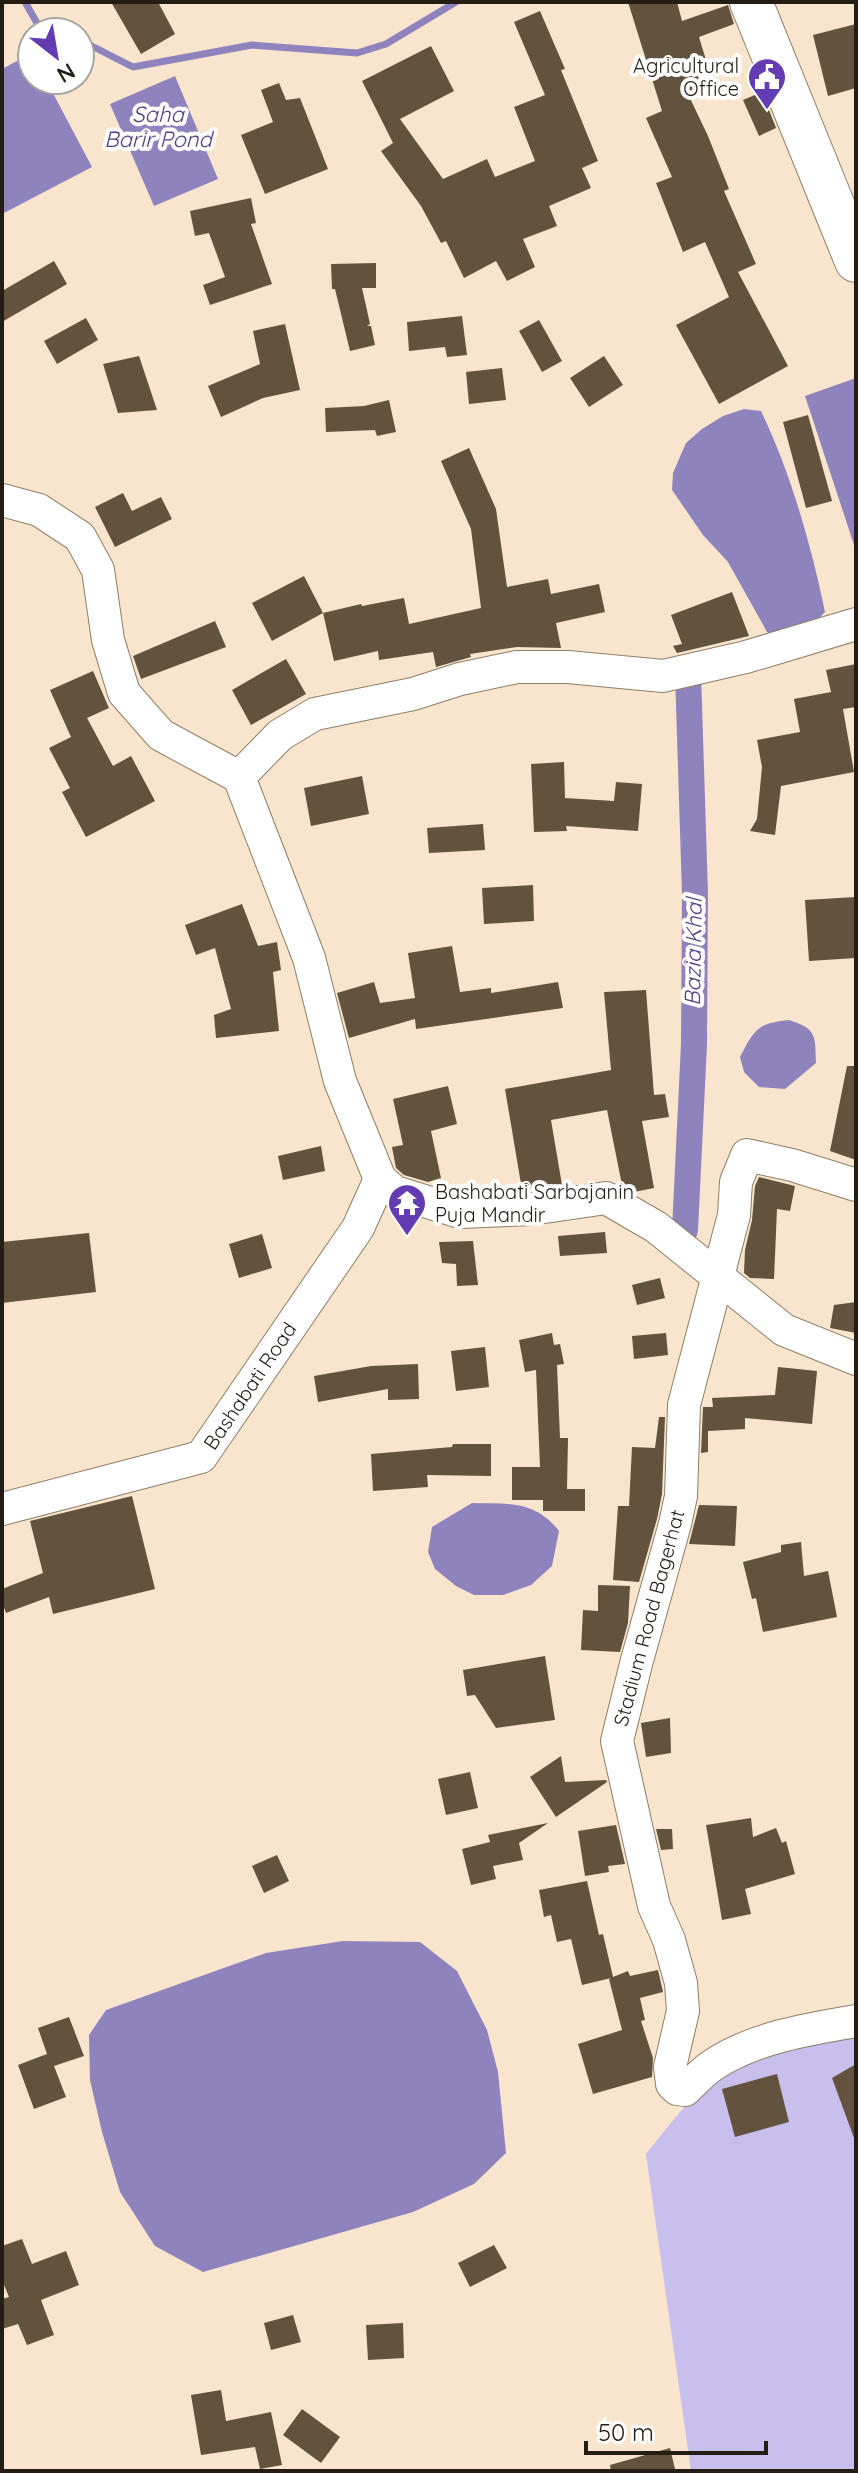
<svg xmlns="http://www.w3.org/2000/svg" width="858" height="2473" viewBox="0 0 858 2473" font-family="Quicksand,sans-serif">
  <style>
    .pitch { fill: #c8bfed }
    .water { fill: #8f83be }
    .lines { fill: none; stroke-linecap: round; stroke-linejoin: round }
    .stream { stroke: #8f83be; stroke-width: 7 }
    .canal { stroke: #8f83be; stroke-width: 26 }
    .building { fill: #63523e }
    .minor-casing { stroke: #8f7e68; stroke-width: 34 }
    .major-casing { stroke: #8f7e68; stroke-width: 44 }
    .minor { stroke: #fff; stroke-width: 32 }
    .major { stroke: #fff; stroke-width: 42 }
    .labels { text-anchor: middle; stroke-width: 8; stroke-linejoin: round; paint-order: stroke }
    .poi-label { font-size: 20px; fill: #241d14; stroke: #fff; text-anchor: end }
    .street-label { font-size: 20px; fill: #241d14; stroke: #fff }
    .water-label { font-size: 22px; font-style: italic; fill: #513d85; stroke: #fff }
  </style>
  <rect width="100%" height="100%" fill="#f9e5cd"/>
  <path class="pitch" d="M856 2028V2471H691L646 2154C670 2124 694 2091 728 2071 766 2048 814 2040 856 2028Z"/>
  <g class="water">
    <path d="M32 53V80H46L92 167 2 214V69Z"/>
    <path d="M175 76 218 179 154 206 110 104Z"/>
    <path d="M856 378V551L805 396Z"/>
    <path d="M744 409 761 411C791 474 811 544 825 612L804 635 780 639 767 632 728 562 703 535 672 490 673 473 686 443 702 429 723 416Z"/>
    <path d="M789 1020C817 1029 815 1035 816 1063L785 1089 759 1087 744 1072 740 1057C754 1030 757 1023 789 1020Z"/>
    <path d="M472 1503C508 1504 535 1500 559 1531L552 1566 531 1585 503 1595H474L456 1586 435 1569 428 1552 432 1527Z"/>
    <path d="M343 1941 420 1942 457 1971 487 2030 498 2072 506 2153 474 2184 413 2212 203 2272 155 2246 120 2192 102 2132 90 2080 89 2035 106 2010 266 1953Z"/>
  </g>
  <g class="lines">
    <g class="stream">
      <path d="M25 2 41 30 57 32"/>
      <path d="M80 40 133 67 252 45 357 53 386 44 456 2"/>
    </g>
    <path class="canal" d="M685 1230 694 1044 695 894 688 673"/>
  </g>
  <g class="building">
    <path d="M111 2H158L175 34 141 54Z"/>
    <path d="M628 2H677L682 21 728 5 734 24 699 37 706 60 694 64 701 87 687 92 708 136 729 189 724 191 756 264 738 272 788 366 719 404 676 325 729 297 705 242 683 252 656 183 672 177 646 118 662 111Z"/>
    <path d="M540 11 565 69 561 70 598 161 582 168 591 188 549 206 557 226 523 239 535 267 507 281 496 261 464 278 446 241 441 243 421 206 381 151 393 143 362 81 431 46 454 91 400 119 443 179 487 159 495 177 535 161 514 107 545 95 514 22Z"/>
    <path d="M856 24V88L828 96 813 35Z"/>
    <path d="M279 83 286 100 300 98 328 169 265 194 241 135 273 122 261 90Z"/>
    <path d="M762 92 776 128 759 136 743 100Z"/>
    <path d="M251 198 256 223 251 224 272 284 210 305 203 285 225 277 209 233 195 236 190 211Z"/>
    <path d="M54 261 67 284 2 322V291Z"/>
    <path d="M376 263V288H362L370 324 367 326H371L375 345 350 351 335 289H332L331 264Z"/>
    <path d="M462 316 467 355 447 357 445 347 409 351 407 322Z"/>
    <path d="M86 318 98 340 57 364 44 341Z"/>
    <path d="M539 320 562 361 542 372 519 331Z"/>
    <path d="M285 324 300 390 263 398 221 417 208 386 260 364 253 331Z"/>
    <path d="M139 356 157 410 118 413 103 364Z"/>
    <path d="M604 356 623 385 589 407 570 378Z"/>
    <path d="M502 368 506 400 469 404 466 372Z"/>
    <path d="M389 400 396 432 377 436 375 430 326 432 325 408 364 406Z"/>
    <path d="M808 415 832 501 806 508 783 422Z"/>
    <path d="M469 448 496 509 507 587 548 579 551 594 599 584 605 612 556 623 561 648 517 647 470 654 471 657 436 667 433 652 379 660 378 651 334 661 323 613 272 641 252 603 304 576 323 613 361 604 362 606 404 598 409 624 481 608 471 529 441 461Z"/>
    <path d="M123 493 132 511 161 497 172 519 115 547 95 507Z"/>
    <path d="M732 592 749 636 677 653 673 646 682 644 671 615Z"/>
    <path d="M215 621 226 647 141 679 133 656Z"/>
    <path d="M286 659 306 694 251 725 232 690Z"/>
    <path d="M856 664V707L843 709 854 772 781 786 775 835 750 831 757 819 762 767 757 740 800 732 794 699 831 692 826 670Z"/>
    <path d="M93 671 109 708 87 718 113 766 131 756 155 801 86 837 62 792 70 788 49 748 71 737 50 690Z"/>
    <path d="M564 762 565 798 614 801 616 782 642 784 638 831 566 826 567 831 534 832 531 764Z"/>
    <path d="M362 776 369 814 311 826 304 788Z"/>
    <path d="M483 824 485 850 429 853 427 828Z"/>
    <path d="M533 885 534 921 484 924 482 888Z"/>
    <path d="M856 897V958L809 961 805 900Z"/>
    <path d="M242 904 258 946 277 942 281 970 273 972 279 1031 216 1038 214 1015 231 1009 215 948 196 955 185 925Z"/>
    <path d="M452 946 460 992 491 988V993L558 982 563 1008 416 1029 415 1019 349 1038 337 993 374 982 380 1003 415 998 408 953Z"/>
    <path d="M646 990 654 1095 665 1094 669 1117 642 1121 654 1188 634 1192 622 1185 607 1110 551 1120 562 1185 522 1190 505 1089 611 1070 604 992Z"/>
    <path d="M847 1066H856V1160L830 1151Z"/>
    <path d="M448 1086 457 1124 431 1131 441 1178 428 1182 404 1175 396 1168 392 1147 403 1145 393 1099Z"/>
    <path d="M321 1146 325 1171 283 1180 278 1156Z"/>
    <path d="M759 1177 795 1186 790 1211 777 1209 774 1279 750 1278 744 1273 745 1250 752 1220 755 1186Z"/>
    <path d="M605 1232 607 1253 560 1256 558 1236Z"/>
    <path d="M89 1233 96 1292 2 1303V1242Z"/>
    <path d="M262 1234 272 1268 239 1278 229 1244Z"/>
    <path d="M473 1241 478 1285 457 1286 456 1264 442 1263 439 1242Z"/>
    <path d="M660 1278 665 1298 637 1305 632 1285Z"/>
    <path d="M856 1302V1333L830 1328 834 1305Z"/>
    <path d="M552 1333 554 1345 560 1344 564 1364 557 1365 560 1438H568L567 1489H585V1511H543V1500H512V1467H540L536 1370 525 1372 519 1340Z"/>
    <path d="M666 1333 668 1355 634 1359 632 1336Z"/>
    <path d="M485 1347 489 1387 456 1391 451 1351Z"/>
    <path d="M418 1364 419 1399 388 1400V1389L318 1402 314 1376 371 1366Z"/>
    <path d="M778 1367 817 1371 812 1424 745 1418V1429L708 1431V1452L701 1453 703 1407H713L712 1398 775 1395Z"/>
    <path d="M659 1417H665L662 1494 657 1519 639 1582 613 1580 618 1506H629L632 1447 655 1448Z"/>
    <path d="M453 1444H491V1476L427 1475 428 1487 373 1491 371 1454 452 1447Z"/>
    <path d="M132 1496 155 1589 53 1614 49 1597 6 1613 2 1602V1589L43 1573 30 1521Z"/>
    <path d="M699 1505 737 1506 735 1546 689 1544Z"/>
    <path d="M801 1542 804 1576 828 1571 837 1617 763 1632 756 1598 752 1599 743 1562 781 1552V1545Z"/>
    <path d="M598 1585 630 1586 628 1623 620 1652 581 1650 583 1610 598 1611Z"/>
    <path d="M545 1656 555 1720 496 1728 475 1695 467 1696 463 1670Z"/>
    <path d="M670 1718 671 1753 646 1757 641 1723Z"/>
    <path d="M561 1756 565 1782 606 1780 607 1782 556 1817 530 1777Z"/>
    <path d="M470 1772 478 1808 446 1815 438 1779Z"/>
    <path d="M751 1818 753 1837 776 1828 782 1843 786 1841 795 1874 745 1889 751 1914 722 1920 706 1825Z"/>
    <path d="M548 1823 519 1843 523 1860 493 1866 496 1879 471 1885 462 1849 490 1842 488 1835Z"/>
    <path d="M616 1825 625 1864 608 1866 609 1872 585 1876 578 1831Z"/>
    <path d="M656 1829H672L673 1849 661 1850Z"/>
    <path d="M277 1855 289 1881 264 1893 252 1866Z"/>
    <path d="M587 1881 599 1935 603 1934 613 1977 628 1971 630 1976 658 1970 663 1992 640 1998 645 2020 641 2021 653 2058 652 2077 593 2094 578 2044 622 2030 609 1979 611 1978 582 1985 571 1939 557 1942 551 1915 544 1917 539 1890Z"/>
    <path d="M69 2017 84 2056 54 2066 66 2097 34 2109 18 2065 47 2054 38 2028Z"/>
    <path d="M856 2064V2138H854L832 2078Z"/>
    <path d="M777 2074 789 2122 735 2137 722 2089Z"/>
    <path d="M22 2239 32 2264 66 2251 79 2285 41 2300 54 2335 27 2345 18 2324 2 2329V2299L9 2297 2 2280V2246Z"/>
    <path d="M494 2245 507 2268 470 2287 458 2263Z"/>
    <path d="M293 2315 301 2342 271 2350 264 2323Z"/>
    <path d="M403 2323 404 2358 368 2360 366 2325Z"/>
    <path d="M221 2390 226 2421 271 2412 282 2465 260 2469 255 2447 201 2455 191 2395Z"/>
    <path d="M302 2409 340 2437 321 2463 283 2435Z"/>
    <path d="M670 2448 675 2469 611 2471 610 2465Z"/>
  </g>
  <g class="lines">
    <g class="minor-casing">
      <g id="minor">
        <path d="M2 500 39 510 80 537 98 570 108 640 124 693 161 735 239 777"/>
        <path d="M239 777 309 958 340 1081 380 1179 395 1192 460 1212 531 1209 606 1198 656 1227 784 1330 856 1359"/>
        <path d="M239 777 280 735 315 714 413 694 460 679 517 667H568L663 676 746 657 856 624"/>
        <path d="M856 1185 792 1165 747 1155 736 1182 734 1215 684 1405 681 1496 675 1524 636 1664 617 1741 654 1906 669 1940 681 1983 683 2011 670 2067 672 2084 677 2089 685 2090C694 2082 702 2072 713 2065 753 2038 808 2029 856 2021"/>
        <path d="M2 1509 201 1457 358 1228 380 1179"/>
      </g>
    </g>
    <g class="major-casing">
      <path id="major" d="M751 2 856 261"/>
    </g>
    <use href="#minor" class="minor"/>
    <use href="#major" class="major"/>
  </g>
  <defs>
    <g id="civic-pin" transform="scale(2)"><path d="M0 17L-7.5 6A9.5 9.5 0 1 1 7.5 6Z" fill="#633cb4" stroke="#fff"/><path d="M-.6-6.5H3V-4.5H.6V-3L4-1V1h2V6H-6V1h2V-1L-.6-3ZM-1.2 2.5V6h2.4V2.5Z" fill="#fff"/></g>
    <g id="temple-pin" transform="scale(2)"><path d="M0 17L-7.5 6A9.5 9.5 0 1 1 7.5 6Z" fill="#633cb4" stroke="#fff"/><path d="M0-6L5-2H3V0L6.5 2.5H4V6H1.5V3h-3V6H-4V2.5H-6.5L-3 0V-2H-5Z" fill="#fff"/></g>
  </defs>
  <g fill-rule="evenodd">
    <use href="#civic-pin" x="767" y="77"/>
    <use href="#temple-pin" x="407" y="1203"/>
  </g>
  <g class="labels">
    <g class="poi-label">
      <text x="739" y="73">Agricultural<tspan x="739" dy="23">Office</tspan></text>
      <text x="435" y="1199" text-anchor="start">Bashabati Sarbajanin<tspan x="435" dy="23">Puja Mandir</tspan></text>
    </g>
    <g class="street-label">
      <text transform="translate(250 1386) rotate(-56)" y="7">Bashabati Road</text>
      <text transform="translate(649 1618) rotate(-75)" y="7">Stadium Road Bagerhat</text>
    </g>
    <g class="water-label">
      <text x="158" y="122">Saha<tspan x="158" dy="25">Barir Pond</tspan></text>
      <text transform="translate(693 952) rotate(-89)" y="8">Bazia Khal</text>
    </g>
  </g>
  <rect width="858" height="2473" fill="none" stroke="#241d14" stroke-width="8"/>
  <g transform="translate(56 56) rotate(149)"><circle r="38" fill="#ffffff" stroke="#a7a5a1" stroke-width="2"/>
  <path d="M0-6L14 30L0 20L-14 30Z" fill="#633cb4"/>
  <text y="-12" font-size="22" font-weight="bold" text-anchor="middle" fill="#241d14">N</text>
  </g>
  <path d="M586 2441v12h180v-12" fill="none" stroke="#241d14" stroke-width="4"/>
  <text x="598" y="2441" font-size="24" fill="#241d14" stroke="#ffffff" stroke-width="6" paint-order="stroke">50 m</text>
</svg>
